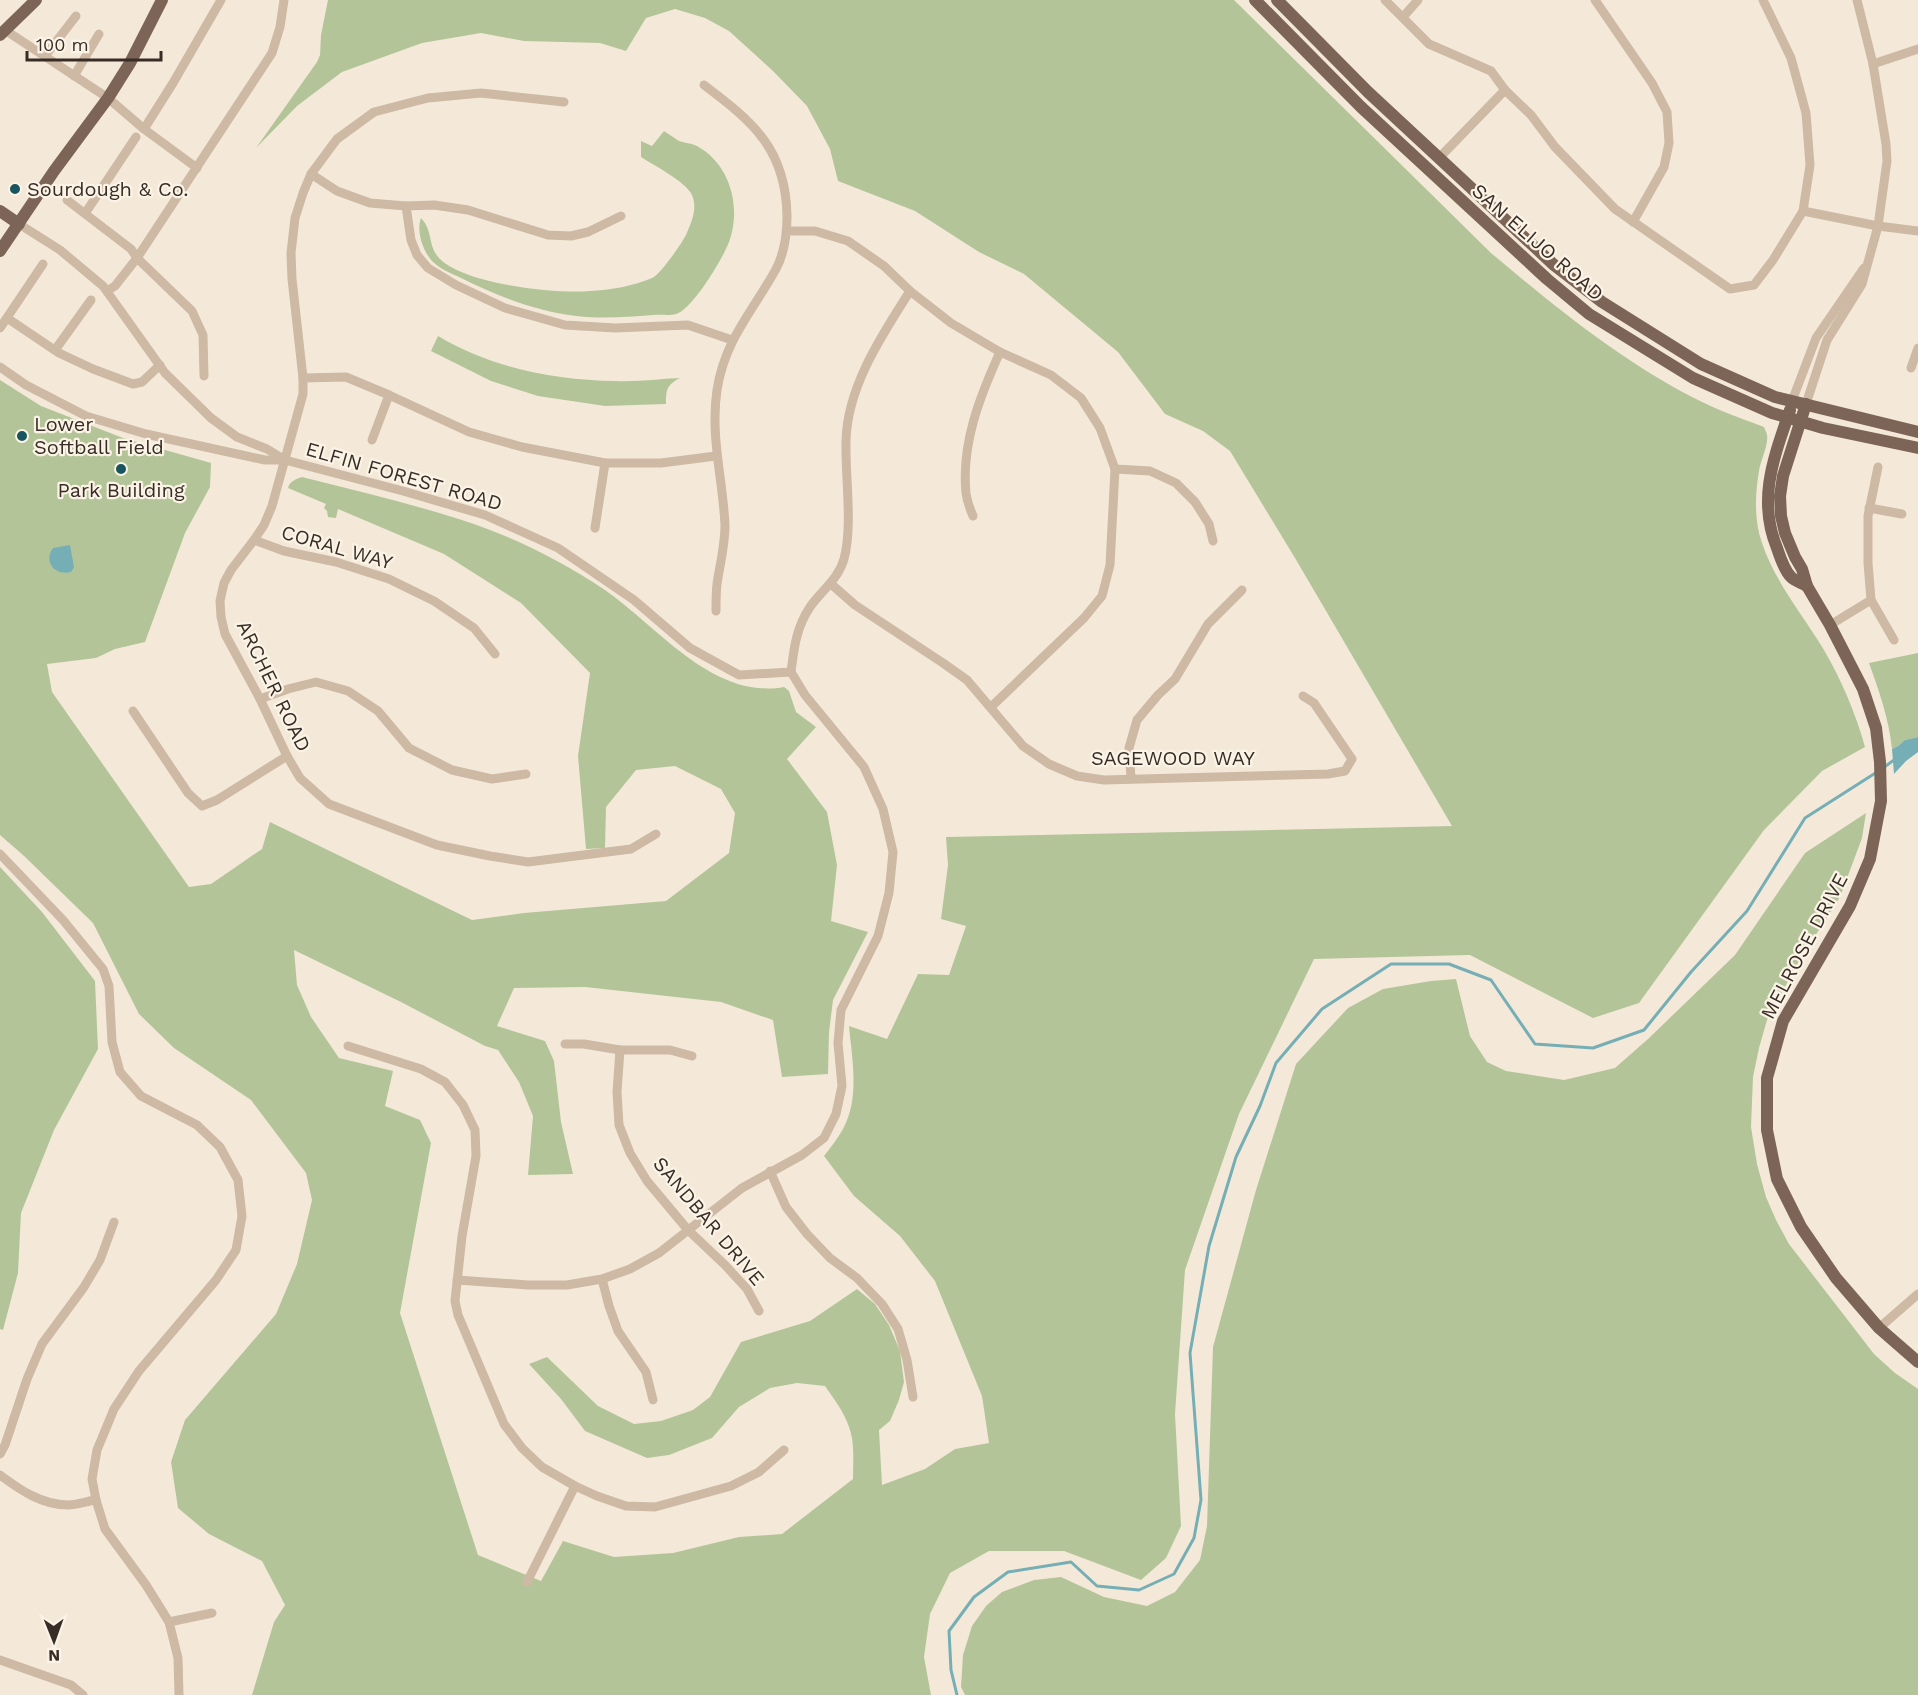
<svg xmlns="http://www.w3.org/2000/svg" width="1918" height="1695" viewBox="0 0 1918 1695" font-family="'Work Sans',sans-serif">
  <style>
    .green { fill: #b3c598 }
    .water { fill: #75aeb4 }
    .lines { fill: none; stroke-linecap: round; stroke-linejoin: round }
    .stream { stroke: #75aeb4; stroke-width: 3 }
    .minor { stroke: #cdb9a4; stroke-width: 9 }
    .major { stroke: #7c6556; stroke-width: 12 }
    .poi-dot { fill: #18555e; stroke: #fbf3e6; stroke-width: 2 }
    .labels { text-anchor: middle; stroke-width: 4.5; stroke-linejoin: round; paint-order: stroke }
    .poi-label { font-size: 20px; fill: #382d26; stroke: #fbf3e6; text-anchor: start }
    .street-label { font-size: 20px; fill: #382d26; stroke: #fbf3e6 }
  </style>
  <rect width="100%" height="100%" fill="#f4e9d9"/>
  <g class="green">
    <path d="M328 0H1234L1491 253C1554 306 1619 359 1692 397 1715 409 1740 418 1764 427 1765 430 1767 433 1767 435 1769 444 1760 462 1759 471 1755 495 1754 520 1762 543 1775 582 1803 615 1824 650 1841 679 1856 714 1865 747L1822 771 1764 830 1639 1003 1593 1018 1470 955 1314 959 1239 1114 1185 1270 1175 1414 1181 1526 1166 1558 1141 1580 1064 1551H989L950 1573 930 1614 924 1657 931 1695H252L274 1622 285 1605 262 1561 209 1534 178 1508 171 1462 185 1420 276 1314 297 1264 312 1200 306 1173 251 1100 174 1048 139 1014 93 923 23 855 0 835V380L41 406 123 438 211 463 210 487 185 533 145 642 115 649 96 658 47 664 52 692 189 887 211 884 262 849 270 822 472 920 524 913 666 901 729 853 735 813 721 789 675 766 636 770 606 807 605 848 586 849 578 756 590 673 521 603 444 554 338 509 336 518 328 517 327 511 324 508 326 504 288 488C290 481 296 479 302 477 360 492 418 505 474 524 520 540 565 563 605 590 657 626 713 700 784 687L789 691 796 712 816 727 787 759 827 812 837 865 831 921 868 932 833 1000 829 1032 828 1074 782 1077 773 1020 721 1002 585 987 514 988 497 1026 545 1041 554 1061 561 1122 573 1174 528 1175 533 1116 519 1082 498 1050 485 1046 401 1002 294 950 297 985 311 1017 339 1058 393 1071 385 1106 420 1120 431 1143 400 1313 478 1555 541 1581 563 1541 614 1557 673 1553 739 1537 782 1534 853 1479C853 1462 855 1443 849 1427 844 1412 834 1399 825 1386L797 1383 770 1388 739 1407 712 1438 669 1455 647 1458 585 1431 561 1399 529 1364 547 1357 598 1406 634 1424 661 1421 693 1410 710 1397 741 1342 810 1321 857 1289 875 1304 889 1325 900 1351 904 1382 899 1400 890 1421 879 1430 882 1485 925 1469 955 1449 989 1443 982 1396 935 1281 900 1236 854 1196 824 1156C831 1147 838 1138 843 1129 860 1098 852 1059 849 1026L887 1039 918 974 949 975 966 926 941 919 948 865 946 837 1452 826 1295 558 1230 451 1203 431 1165 414 1118 352 1024 274 979 252 915 211 838 181 830 149 807 106 773 71 729 31 705 18 675 9 646 18 626 51 600 43 524 41 481 33 422 43 342 72 297 106 256 148 317 62 320 55 321 35Z"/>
    <path d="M664 131C669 134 674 138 679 141 685 143 691 143 697 146 730 164 742 207 729 242 723 258 693 309 676 314 669 316 660 314 653 315 627 317 602 319 576 316 534 311 497 296 459 277 450 273 440 269 432 261 423 251 416 231 421 218 434 232 427 246 440 259 465 284 555 294 590 291 610 290 634 286 652 278 660 275 682 243 686 235 691 223 698 209 692 195 685 181 655 166 641 157V141L652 146Z"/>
    <path d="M438 336C492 368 554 380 615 381 637 382 658 379 680 378 666 385 666 391 666 404L605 406 538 396 491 381 431 351Z"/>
    <path d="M1918 653V737L1905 740 1898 746 1892 749C1889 719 1879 691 1869 663Z"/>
    <path d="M1866 813 1862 838 1840 897 1799 961 1767 1020 1759 1048 1753 1077 1751 1127 1757 1164 1766 1197 1776 1220 1789 1244 1874 1354 1895 1373 1918 1389V1695H965L961 1687 963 1655 972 1626 986 1606 1002 1592 1034 1580 1061 1577 1104 1597 1147 1606 1175 1592 1200 1560 1207 1526 1213 1347 1256 1190 1296 1064 1348 1008 1383 989 1431 981 1456 979 1470 1036 1487 1062 1506 1071 1564 1080 1615 1068 1648 1039 1735 955 1805 853Z"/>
    <path d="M0 867 42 912 95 981 98 1049 54 1130 21 1213 18 1273 3 1330 0 1329Z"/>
  </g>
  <g class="water">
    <path d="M70 545 74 567 71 572C55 576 43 562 53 548Z"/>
    <path d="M1918 737V752L1906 761 1894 774 1892 749 1898 746 1905 740Z"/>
  </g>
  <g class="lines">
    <g class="stream">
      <path d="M1883 768 1894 760"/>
      <path d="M957 1695 951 1670 949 1631 974 1597 1008 1572 1071 1562 1097 1586 1139 1590 1174 1574 1194 1538 1201 1500 1190 1353 1209 1246 1236 1157 1260 1106 1276 1063 1322 1009 1391 964H1449L1491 980 1535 1044 1593 1048 1644 1030 1691 972 1747 911 1805 818 1877 772"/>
    </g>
    <g class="minor">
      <path d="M1385 0 1429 44 1491 71 1505 90 1531 115 1555 147 1615 209 1730 289 1754 285 1773 260 1803 211 1810 165 1806 113 1791 58 1763 0"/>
      <path d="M1595 0 1652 83 1667 112 1669 143 1664 167 1633 222"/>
      <path d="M1403 17 1418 0"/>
      <path d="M5 30 108 98 144 129 197 168"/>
      <path d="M45 56 76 16"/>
      <path d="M1873 64 1918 49"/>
      <path d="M74 76 99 34"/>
      <path d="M704 85C753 122 786 149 787 216 787 234 785 252 776 269 753 311 725 339 717 390 710 436 723 480 725 525 725 545 720 564 717 584 716 592 716 602 716 611"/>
      <path d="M564 102 481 93 428 98 374 112 337 139 311 174 303 193 295 218 291 253 292 279 303 378V394L272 506 264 525 254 540 231 570 224 583 220 601 221 617 225 634 260 699 287 756 300 778 329 804 437 845 490 856 528 862 631 849 656 834"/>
      <path d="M144 129 173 83 221 0"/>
      <path d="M1439 158 1505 90"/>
      <path d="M311 174 337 191 370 203 406 206 434 205 468 210 548 235 571 236 588 232 621 216"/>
      <path d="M67 200 131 249 137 258 192 311 203 335 204 376"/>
      <path d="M406 206 411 240 417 255 428 268 456 285 505 308 565 325 615 328 688 325 732 340"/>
      <path d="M1803 211 1878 226 1918 231"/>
      <path d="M86 212 136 137"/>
      <path d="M19 224 60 250 103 286 165 373 211 418 237 437 267 449 285 460"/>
      <path d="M787 231H815L848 241 884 266 910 291 951 323 1000 352 1051 375 1081 398 1100 428 1115 469 1110 565 1102 596 1084 618 991 707"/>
      <path d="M107 291 115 286 137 258 272 53 280 27 284 0"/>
      <path d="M7 318 59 353 93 369 133 384 142 382 160 365"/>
      <path d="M0 328 43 264"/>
      <path d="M55 350 91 300"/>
      <path d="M0 367 26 385 86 416 146 434 265 460H285L403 491 485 515 558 548 634 600 690 648 739 675 791 672"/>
      <path d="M1911 368 1918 348"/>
      <path d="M303 378 346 377 389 395 469 432 522 447 605 463H661L716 456"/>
      <path d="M1792 401 1816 338 1864 268"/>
      <path d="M1806 404 1827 340 1862 284 1878 226 1887 161 1886 144 1873 64 1857 0"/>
      <path d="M372 440 389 395"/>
      <path d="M1878 467 1868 516V563L1871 600 1894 640"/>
      <path d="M1115 469 1150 471 1176 483 1195 502 1209 524 1213 541"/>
      <path d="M1869 508 1902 514"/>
      <path d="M973 516C970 509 967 501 966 493 961 444 980 396 1000 352"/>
      <path d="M595 528 605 463"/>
      <path d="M254 540 284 551 336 562 389 579 434 601 474 628 495 654"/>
      <path d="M831 584 855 605 943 663 967 680 1023 746 1049 764 1077 776 1104 780 1328 774 1345 771 1352 759 1314 703 1303 696"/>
      <path d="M1830 625 1871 600"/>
      <path d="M791 672C794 648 796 628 810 607 821 591 838 580 844 559 853 525 845 477 846 441 847 387 882 335 910 291"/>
      <path d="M260 699 288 689 316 682 348 691 378 711 409 748 452 770 492 779 526 774"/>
      <path d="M133 711 188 793 202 806 217 800 287 756"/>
      <path d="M1131 778 1129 748 1137 720 1158 695 1175 679 1208 624 1242 590"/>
      <path d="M0 854 63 920 103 969 109 986 112 1042 120 1072 141 1096 197 1125 220 1147 238 1180 242 1216 236 1250 216 1280 139 1371 114 1409 97 1450 92 1479 96 1500 105 1529 146 1585 169 1622 178 1658 179 1695"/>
      <path d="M565 1044H584L620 1050H670L692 1056"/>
      <path d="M348 1046 421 1069 445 1082 463 1105 475 1130 476 1156 462 1236 455 1301 458 1315 504 1424 522 1448 542 1467 575 1486 597 1496 626 1506 655 1507 731 1486 759 1472 784 1450"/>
      <path d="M620 1050 617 1092 619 1125 630 1153 647 1181 688 1230 725 1265 747 1289 759 1311"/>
      <path d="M770 1171 786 1207 807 1234 830 1258 857 1278 882 1304 898 1329 907 1360 913 1397"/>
      <path d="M602 1279 609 1306 618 1331 646 1372 653 1400"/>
      <path d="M457 1280 528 1285H567L602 1279 630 1269 659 1253 742 1188 802 1155 824 1138 836 1114 842 1086 838 1043 841 1010 878 936 889 893 893 852 883 809 864 767 805 695 791 672"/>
      <path d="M1879 1328 1918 1294"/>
      <path d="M0 1454 5 1445 27 1379 42 1344 84 1287 100 1260 114 1222"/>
      <path d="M0 1475C20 1490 42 1505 68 1505 77 1505 87 1501 96 1500"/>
      <path d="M527 1582 575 1486"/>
      <path d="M169 1622 212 1613"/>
      <path d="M0 1660 71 1685 83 1695"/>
    </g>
    <g class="major">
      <path d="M1255 0 1361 107 1547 279 1589 314 1693 378 1772 413 1823 428 1918 448"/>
      <path d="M1277 0 1368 92 1439 158 1554 265 1602 302 1701 364 1775 397 1918 432"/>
      <path d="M0 35 36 0"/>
      <path d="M0 211 19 224"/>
      <path d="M0 251 54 171 108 98 130 63 162 0"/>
      <path d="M1806 404 1783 476 1780 496 1781 516 1785 533 1795 557 1802 569 1807 586 1830 625 1863 689 1876 728 1880 762 1881 801 1870 859 1850 906 1783 1021 1767 1078V1130L1777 1179 1801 1227 1836 1278 1879 1328 1918 1362"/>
      <path d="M1790 410C1774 457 1757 499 1777 548 1780 557 1784 570 1791 577 1795 581 1802 583 1807 586"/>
    </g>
  </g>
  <g class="poi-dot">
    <circle cx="15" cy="189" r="6"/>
    <circle cx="22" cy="436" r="6"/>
    <circle cx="121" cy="469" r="6"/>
  </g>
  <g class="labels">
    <g class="poi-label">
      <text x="27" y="196">Sourdough &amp; Co.</text>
      <text x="34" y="431">Lower<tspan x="34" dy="23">Softball Field</tspan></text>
      <text x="121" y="497" text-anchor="middle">Park Building</text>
    </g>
    <g class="street-label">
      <text transform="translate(1538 242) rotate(41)" y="7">SAN ELIJO ROAD</text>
      <text transform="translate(404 476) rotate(16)" y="7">ELFIN FOREST ROAD</text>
      <text transform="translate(337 547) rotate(16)" y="7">CORAL WAY</text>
      <text transform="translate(274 686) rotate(64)" y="7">ARCHER ROAD</text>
      <text x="1173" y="765">SAGEWOOD WAY</text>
      <text transform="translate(1804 946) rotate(-62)" y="7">MELROSE DRIVE</text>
      <text transform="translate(709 1221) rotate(50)" y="7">SANDBAR DRIVE</text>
    </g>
  </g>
  <g transform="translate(54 1641) rotate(179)" stroke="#fbf3e6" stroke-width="4.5" paint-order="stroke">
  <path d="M0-4.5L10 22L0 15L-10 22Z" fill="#382d26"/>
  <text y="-9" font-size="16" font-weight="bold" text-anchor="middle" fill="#382d26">N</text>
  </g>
  <path d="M27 51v9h134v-9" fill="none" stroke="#382d26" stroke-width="3"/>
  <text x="36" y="51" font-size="18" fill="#382d26" stroke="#fbf3e6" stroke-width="4.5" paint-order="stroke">100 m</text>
</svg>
